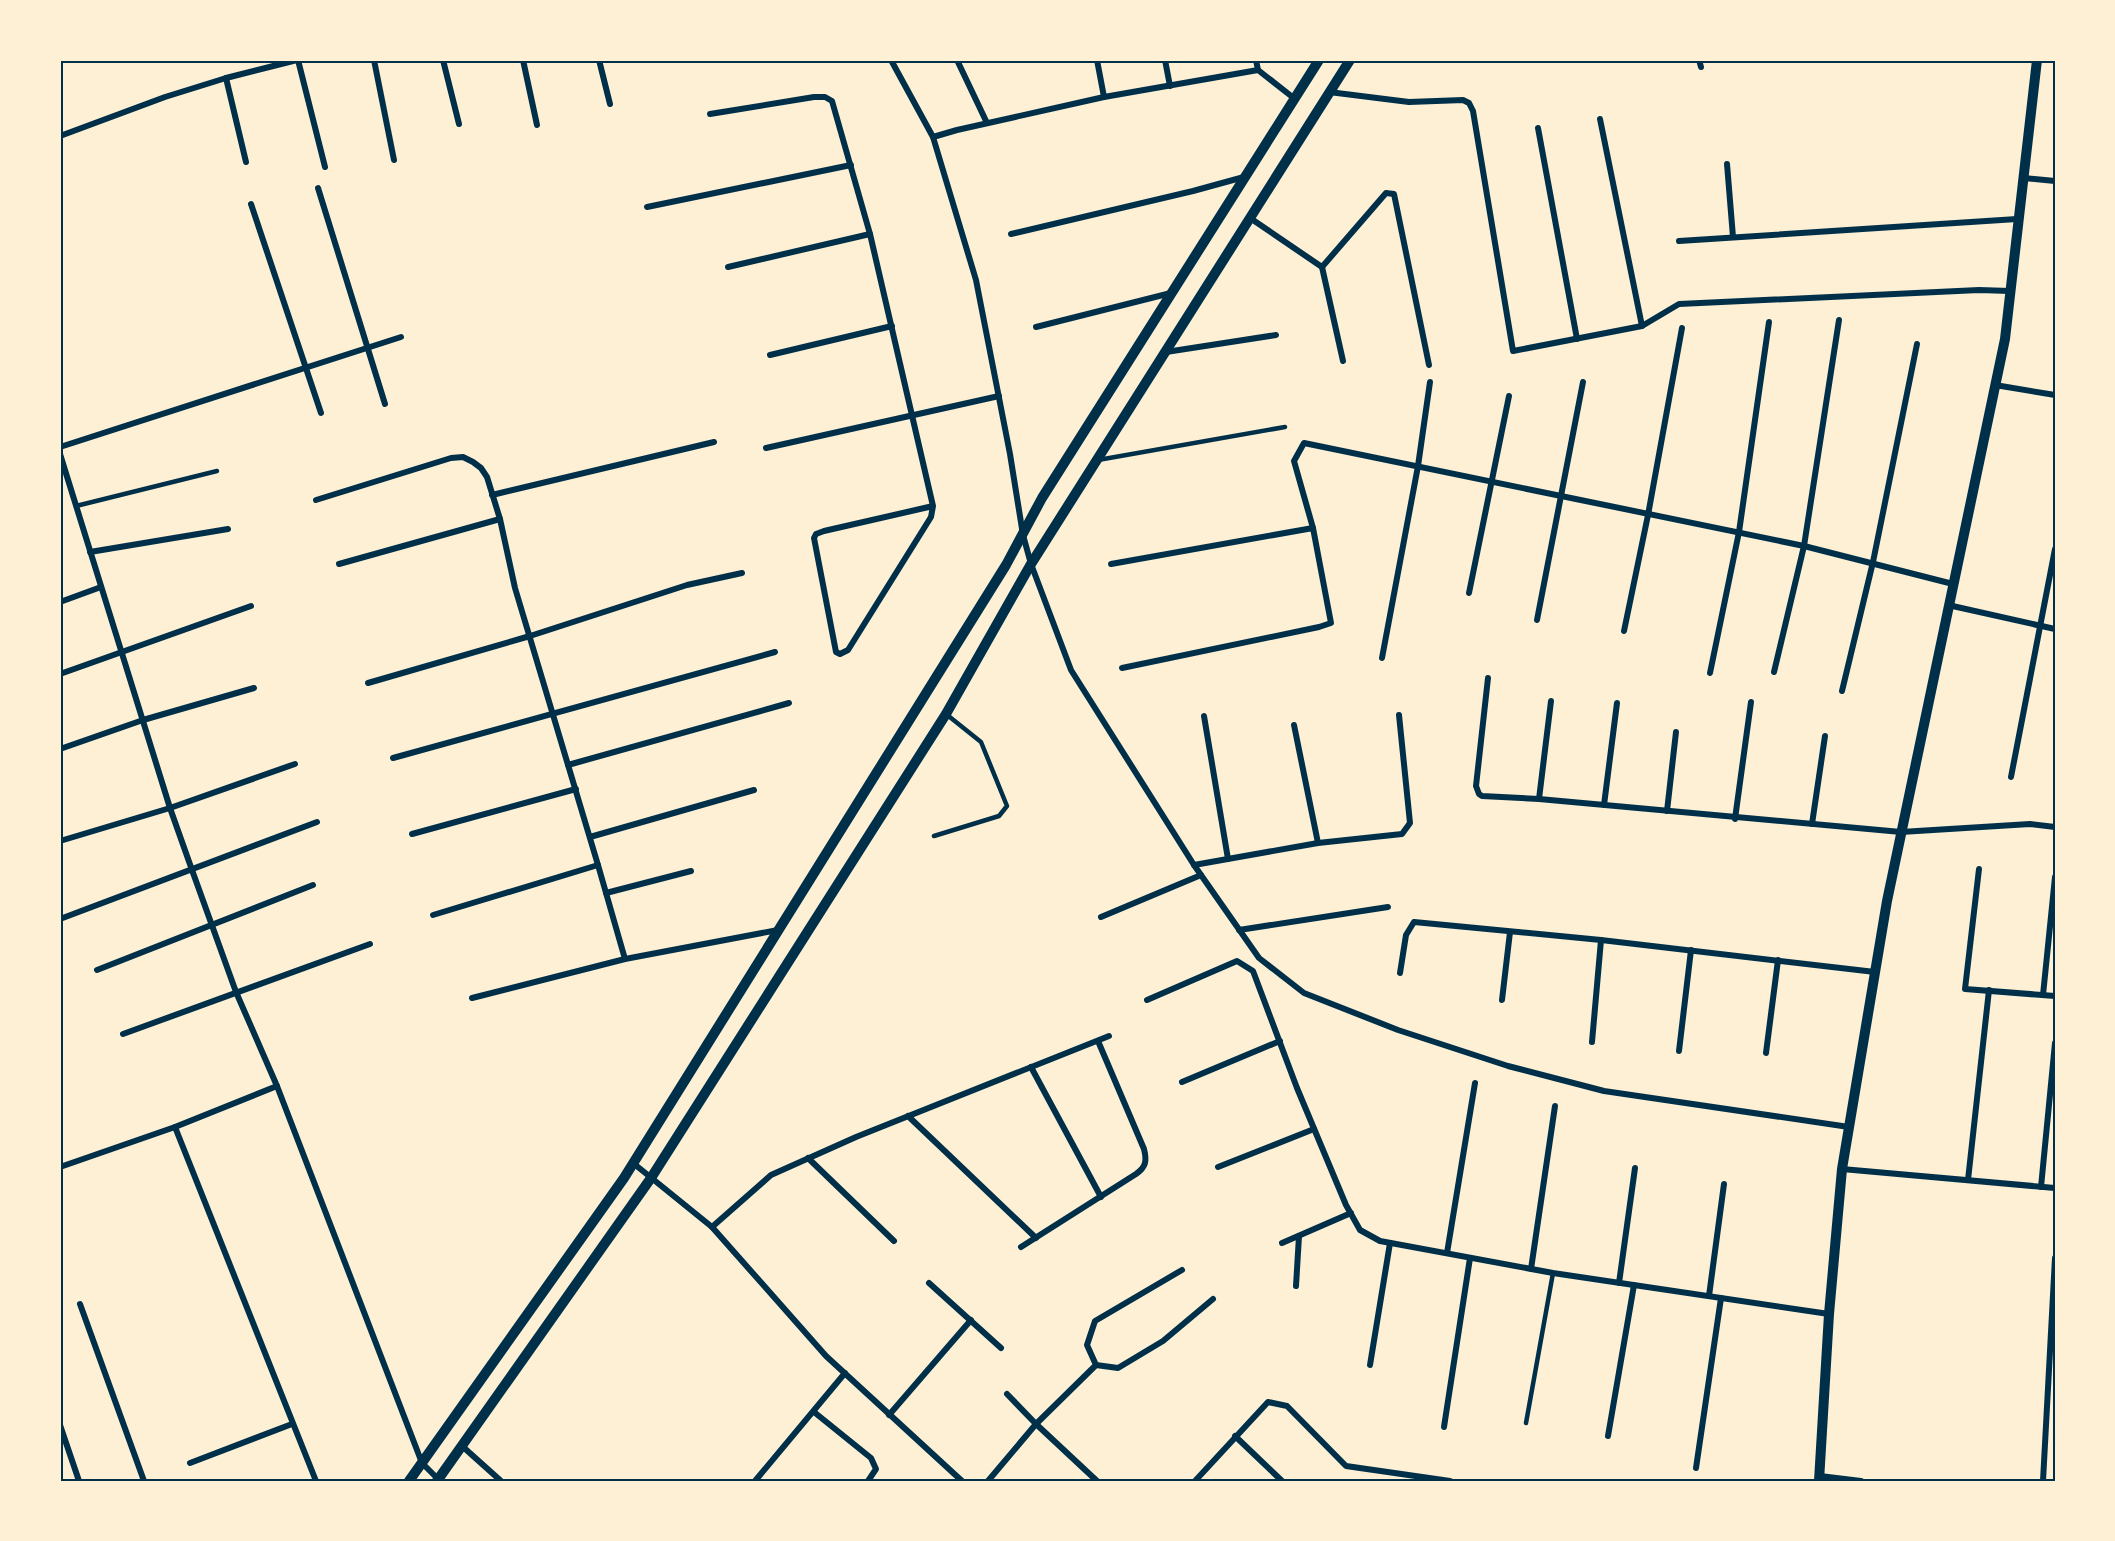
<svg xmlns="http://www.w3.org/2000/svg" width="2115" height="1541" viewBox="0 0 2115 1541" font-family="'Libre Baskerville',serif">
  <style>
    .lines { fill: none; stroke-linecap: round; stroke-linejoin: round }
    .service { stroke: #003049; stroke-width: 4.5 }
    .minor { stroke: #003049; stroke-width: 6 }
    .tertiary { stroke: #003049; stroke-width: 10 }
    .neatline { fill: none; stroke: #003049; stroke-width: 2 }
  </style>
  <rect width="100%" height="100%" fill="#fdf0d5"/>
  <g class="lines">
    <g class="service">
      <path d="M1098 460 1285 427"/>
      <path d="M76 506 217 471"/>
      <path d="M934 836 999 816 1007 806 981 742 946 714"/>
      <path d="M1526 1423 1553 1273"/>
    </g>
    <g class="minor">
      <path d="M298 60 325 167"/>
      <path d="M374 60 394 160"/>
      <path d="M443 60 459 124"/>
      <path d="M523 60 537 125"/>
      <path d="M599 60 610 104"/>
      <path d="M891 60 933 137 976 280 1010 454 1023 535 1031 564 1071 670 1194 865 1259 958 1304 993 1398 1030 1508 1066 1604 1091 1849 1127"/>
      <path d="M957 60 987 123"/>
      <path d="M1097 60 1104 97"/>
      <path d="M1165 60 1170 86"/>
      <path d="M1256 60 1258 70 1295 99"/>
      <path d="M1699 60 1701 67"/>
      <path d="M226 78 246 162"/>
      <path d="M1329 92 1409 102 1463 100 1469 103 1473 111 1513 351 1642 326 1679 304 1979 290 2010 291"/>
      <path d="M710 114 814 97H825L832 101 870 234 933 506 931 517 848 650 840 654 836 652 814 538 816 534 824 531 933 506"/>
      <path d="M1600 119 1642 326"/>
      <path d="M1538 128 1577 339"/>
      <path d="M60 136 165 97 226 78 297 60"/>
      <path d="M933 137 957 130 1104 97 1258 70"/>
      <path d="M1727 164 1733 237"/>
      <path d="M2024 178 2055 181"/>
      <path d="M318 188 385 404"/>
      <path d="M251 204 321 413"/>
      <path d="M647 207 851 165"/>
      <path d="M1250 218 1322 267 1386 193 1394 194 1429 365"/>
      <path d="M1011 234 1193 191 1244 177"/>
      <path d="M1679 241 2017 219"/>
      <path d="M728 267 870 234"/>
      <path d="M1322 267 1343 361"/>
      <path d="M1036 327 1171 293"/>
      <path d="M1166 352 1276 335"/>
      <path d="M770 355 892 326"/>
      <path d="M1995 385 2055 395"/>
      <path d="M60 447 401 337"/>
      <path d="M766 448 999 396"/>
      <path d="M60 454 170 808 192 870 236 992 277 1086 422 1463 438 1479"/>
      <path d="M492 495 714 442"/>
      <path d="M316 500 451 458 463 457 473 462 481 468 487 477 500 519 515 588 598 865 625 959 778 930"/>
      <path d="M1313 528 1294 461 1304 443 1804 546 1953 584"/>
      <path d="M90 552 228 529"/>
      <path d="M339 564 500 519"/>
      <path d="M1111 564 1313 528 1331 623 1319 627 1122 668"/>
      <path d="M1469 593 1509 396"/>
      <path d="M60 602 101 587"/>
      <path d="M1948 605 2055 629"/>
      <path d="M1537 620 1583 382"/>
      <path d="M1624 631 1648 515 1682 328"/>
      <path d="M1382 658 1418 466 1430 382"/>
      <path d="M1774 672 1804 546 1839 320"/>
      <path d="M1710 673 1739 532 1769 322"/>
      <path d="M60 674 251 606"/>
      <path d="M1488 678 1476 786 1479 794 1482 796 1539 799 1901 832 2030 824 2055 827"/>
      <path d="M368 683 530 636 687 585 742 573"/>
      <path d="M1842 691 1873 562 1917 344"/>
      <path d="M1204 716 1228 859"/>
      <path d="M1294 725 1318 843"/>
      <path d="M60 749 143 720 254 688"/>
      <path d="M393 758 775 652"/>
      <path d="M568 765 789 703"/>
      <path d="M2011 777 2055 549"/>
      <path d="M1539 799 1551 701"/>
      <path d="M1604 805 1617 703"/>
      <path d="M1667 811 1676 732"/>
      <path d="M1735 819 1751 702"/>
      <path d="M1812 824 1825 736"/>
      <path d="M412 834 576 789"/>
      <path d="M590 837 754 790"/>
      <path d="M60 841 170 808 295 764"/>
      <path d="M1194 865 1318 843 1402 834 1410 823 1399 715"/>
      <path d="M1979 869 1965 989 2055 996"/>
      <path d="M606 893 691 871"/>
      <path d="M433 915 598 865"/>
      <path d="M1101 917 1201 875"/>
      <path d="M60 919 317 822"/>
      <path d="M1239 930 1388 907"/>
      <path d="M97 970 313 885"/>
      <path d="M1400 973 1406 935 1414 922 1601 940 1875 972"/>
      <path d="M2043 995 2055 877"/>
      <path d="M472 998 625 959"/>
      <path d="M1147 1000 1237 961 1253 971 1297 1088 1346 1205 1360 1230 1380 1241 1553 1273 1829 1314"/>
      <path d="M1502 1000 1510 932"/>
      <path d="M123 1034 370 944"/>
      <path d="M1592 1042 1601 940"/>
      <path d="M1679 1051 1691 950"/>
      <path d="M1766 1053 1778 960"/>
      <path d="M1031 1067 1101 1197"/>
      <path d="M1182 1082 1280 1041"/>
      <path d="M908 1116 1036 1238"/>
      <path d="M175 1127 316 1481"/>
      <path d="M808 1158 894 1241"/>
      <path d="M633 1163 712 1227 826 1356 962 1481"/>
      <path d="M60 1167 175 1127 277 1086"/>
      <path d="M1218 1167 1314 1129"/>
      <path d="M1842 1169 2055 1188"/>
      <path d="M1968 1180 1989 990"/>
      <path d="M2041 1187 2055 1043"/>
      <path d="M712 1227 771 1175 856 1137 1109 1036"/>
      <path d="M1282 1243 1351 1213"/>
      <path d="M1021 1247 1136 1174C1146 1167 1147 1161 1144 1149L1098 1041"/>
      <path d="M1447 1253 1475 1083"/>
      <path d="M1531 1269 1555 1106"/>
      <path d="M929 1283 1001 1348"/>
      <path d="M1619 1283 1635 1168"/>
      <path d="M1296 1286 1299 1236"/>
      <path d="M1709 1296 1724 1184"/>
      <path d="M80 1304 144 1481"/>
      <path d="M1096 1365 1118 1368 1163 1341 1213 1299"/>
      <path d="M1370 1365 1390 1243"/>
      <path d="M1007 1394 1036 1424 1097 1481"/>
      <path d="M814 1412 871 1458 876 1469 868 1481"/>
      <path d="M889 1415 971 1320"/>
      <path d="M60 1425 79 1481"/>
      <path d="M1444 1427 1470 1258"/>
      <path d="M1235 1436 1282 1481"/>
      <path d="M1608 1436 1634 1285"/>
      <path d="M462 1446 501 1481"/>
      <path d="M190 1463 292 1424"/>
      <path d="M1696 1468 1721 1298"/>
      <path d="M1820 1476 1861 1481"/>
      <path d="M755 1481 845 1373"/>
      <path d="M988 1481 1036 1424 1096 1365 1087 1345 1095 1321 1182 1270"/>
      <path d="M1195 1481 1268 1402 1287 1406 1346 1466 1450 1481"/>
      <path d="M2043 1481 2055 1258"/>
    </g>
    <g class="tertiary">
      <path d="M409 1481 624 1178 1006 565 1042 498 1319 60"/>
      <path d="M437 1481 651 1178 946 714 1031 564 1350 60"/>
      <path d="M1819 1481 1829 1314 1842 1169 1887 901 2005 339 2037 60"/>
    </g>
  </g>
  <rect width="2115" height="1541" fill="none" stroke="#fdf0d5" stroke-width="123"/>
  <rect x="62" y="62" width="1992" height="1418" class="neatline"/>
</svg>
